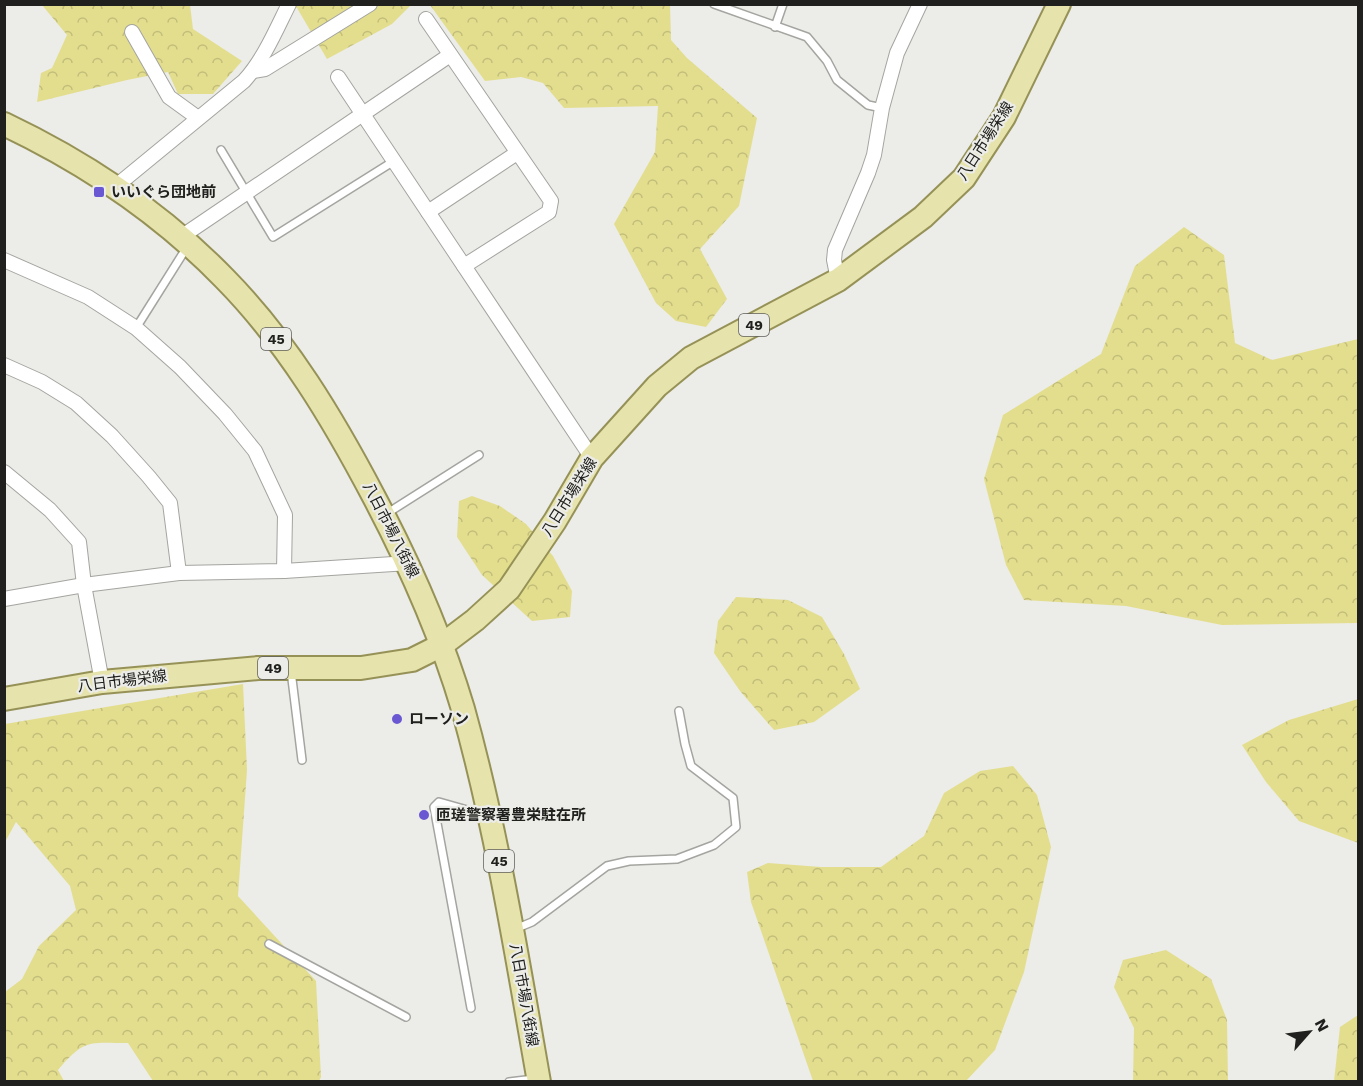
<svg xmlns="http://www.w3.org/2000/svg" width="1363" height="1086" viewBox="0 0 1363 1086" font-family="'Work Sans','Noto Sans JP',sans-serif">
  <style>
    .forest { fill: url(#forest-crowns) }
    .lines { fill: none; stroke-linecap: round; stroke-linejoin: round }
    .service-casing { stroke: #a4a4a0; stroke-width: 10 }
    .minor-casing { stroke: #a4a4a0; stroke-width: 16 }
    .primary-casing { stroke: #969257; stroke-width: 26 }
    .service { stroke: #fff; stroke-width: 7 }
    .minor { stroke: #fff; stroke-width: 14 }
    .primary { stroke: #e6e3ac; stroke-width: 22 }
    .poi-dot { fill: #6958d1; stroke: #ecece8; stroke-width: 2 }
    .labels { text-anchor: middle; stroke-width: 4.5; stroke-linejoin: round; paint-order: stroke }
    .shield { fill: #ecece8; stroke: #5d5d5b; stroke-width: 1.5 }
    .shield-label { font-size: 14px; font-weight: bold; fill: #20201e }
    .street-label { font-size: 15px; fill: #20201e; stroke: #ecece8 }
    .poi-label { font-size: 15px; font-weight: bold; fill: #20201e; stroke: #ecece8; text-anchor: start }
  </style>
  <defs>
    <pattern id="forest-crowns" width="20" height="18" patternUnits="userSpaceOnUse" patternTransform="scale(1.5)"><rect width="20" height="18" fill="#e3de8e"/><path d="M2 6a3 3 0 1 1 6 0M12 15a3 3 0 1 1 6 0" fill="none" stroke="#c2be7a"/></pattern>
  </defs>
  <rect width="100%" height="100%" fill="#ecece8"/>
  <g class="forest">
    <path d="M42 5H190L193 29 242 61 213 94H178L168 72 127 80 37 102 41 73 52 68 67 35Z"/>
    <path d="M277 5H411L392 24 327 59 297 8Z"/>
    <path d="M430 5H670L671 40 687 58 757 118 739 206 700 249 727 299 706 327 676 321 656 303 614 224 655 152 658 106 564 108 543 83 521 77 485 81Z"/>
    <path d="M1184 227 1224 255 1235 343 1272 360 1358 339V623L1222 625 1126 606 1024 600 1006 565 984 479 1003 415 1101 354 1135 266Z"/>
    <path d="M472 496 500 506 526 524 553 556 572 591 570 617 532 621 482 575 457 537 459 501Z"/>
    <path d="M736 597 788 600 822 617 844 654 860 689 814 722 774 730 740 691 714 653 718 621Z"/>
    <path d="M243 684 247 770 238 896 316 981 321 1077 319 1081H153L128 1043C89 1043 85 1038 58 1070L64 1081H5V992L22 979 39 946 76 910 70 886 16 822 5 842V724Z"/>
    <path d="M1358 699V843L1299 821 1266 782 1242 745 1289 720Z"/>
    <path d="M1013 766 1037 795 1051 847 1024 972 995 1050 966 1081H813L751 902 747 872 768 863 821 867H881L924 836 944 793 980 771Z"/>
    <path d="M1166 950 1211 979 1227 1020 1228 1081H1133L1134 1028 1114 987 1123 960Z"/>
    <path d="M1358 1015V1081H1334L1340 1027Z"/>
  </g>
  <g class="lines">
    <g class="service-casing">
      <g id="service">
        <path d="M714 4 807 37 827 61 837 80 868 105 882 108"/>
        <path d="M775 27 783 4"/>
        <path d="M221 150 273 237 394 161"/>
        <path d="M136 328 187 247"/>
        <path d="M386 514 479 455"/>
        <path d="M291 671 302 760"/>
        <path d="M515 929 532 922 607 866 629 861 677 859 714 845 736 827 733 798 691 766 685 744 679 711"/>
        <path d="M269 944 406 1017"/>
        <path d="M471 1008 434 807 439 802 485 815"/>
        <path d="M509 1082 534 1079"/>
      </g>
    </g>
    <g class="minor-casing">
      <g id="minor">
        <path d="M426 19 551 201 549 212 464 266"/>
        <path d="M132 32 169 97 198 118"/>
        <path d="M253 71 265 69 370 4"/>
        <path d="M338 77 592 458"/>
        <path d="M115 187 244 81C264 59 276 30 289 4"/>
        <path d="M428 212 517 153"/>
        <path d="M181 237 450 55"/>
        <path d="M4 260 88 297 136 328 180 367 225 414 255 451 285 515 284 571"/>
        <path d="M838 280 834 260 835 250 868 173 874 155 882 108 897 53 920 4"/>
        <path d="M4 365 42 382 76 403 112 436 149 477 170 503 179 573"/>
        <path d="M4 472 50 510 79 542 84 585 102 682"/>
        <path d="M4 599 84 585 179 573 284 571 409 563"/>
      </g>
    </g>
    <g class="primary-casing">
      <g id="primary">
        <path d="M4 124C86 163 162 214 225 279 287 342 333 419 374 497 410 565 441 635 463 709 497 831 517 957 539 1082"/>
        <path d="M4 699 102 682 258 668H361L412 660 442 645 475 620 509 589 555 521 592 458 657 386 691 358 838 280 923 217 964 178 1004 117 1059 4"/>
      </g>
    </g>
    <use href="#service" class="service"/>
    <use href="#minor" class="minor"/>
    <use href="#primary" class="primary"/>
  </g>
  <g class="poi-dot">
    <rect x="93" y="186" width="12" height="12" rx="3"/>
    <circle cx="397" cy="719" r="6"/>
    <circle cx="424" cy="815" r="6"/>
  </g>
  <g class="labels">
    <g class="shield">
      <rect x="739" y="314" width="30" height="22" rx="4.5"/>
      <rect x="261" y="328" width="30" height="22" rx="4.5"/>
      <rect x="258" y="657" width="30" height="22" rx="4.5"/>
      <rect x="484" y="850" width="30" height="22" rx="4.5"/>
    </g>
    <g class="shield-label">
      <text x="754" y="330">49</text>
      <text x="276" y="344">45</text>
      <text x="273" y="673">49</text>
      <text x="499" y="866">45</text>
    </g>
    <g class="street-label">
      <text transform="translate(985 141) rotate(-57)" y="5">八日市場栄線</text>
      <text transform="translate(569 497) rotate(-58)" y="5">八日市場栄線</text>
      <text transform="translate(391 530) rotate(63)" y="5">八日市場八街線</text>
      <text transform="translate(122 681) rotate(-7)" y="5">八日市場栄線</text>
      <text transform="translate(524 995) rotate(80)" y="5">八日市場八街線</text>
    </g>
    <g class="poi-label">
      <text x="111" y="197">いいぐら団地前</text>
      <text x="409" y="724">ローソン</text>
      <text x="436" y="820">匝瑳警察署豊栄駐在所</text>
    </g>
  </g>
  <rect width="1363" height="1086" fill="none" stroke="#20201e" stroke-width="12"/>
  <g transform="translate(1309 1032) rotate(62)" stroke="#ecece8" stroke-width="4.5" paint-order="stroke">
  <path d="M0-4.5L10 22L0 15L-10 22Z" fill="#20201e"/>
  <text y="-9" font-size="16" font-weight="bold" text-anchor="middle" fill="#20201e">N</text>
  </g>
</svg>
